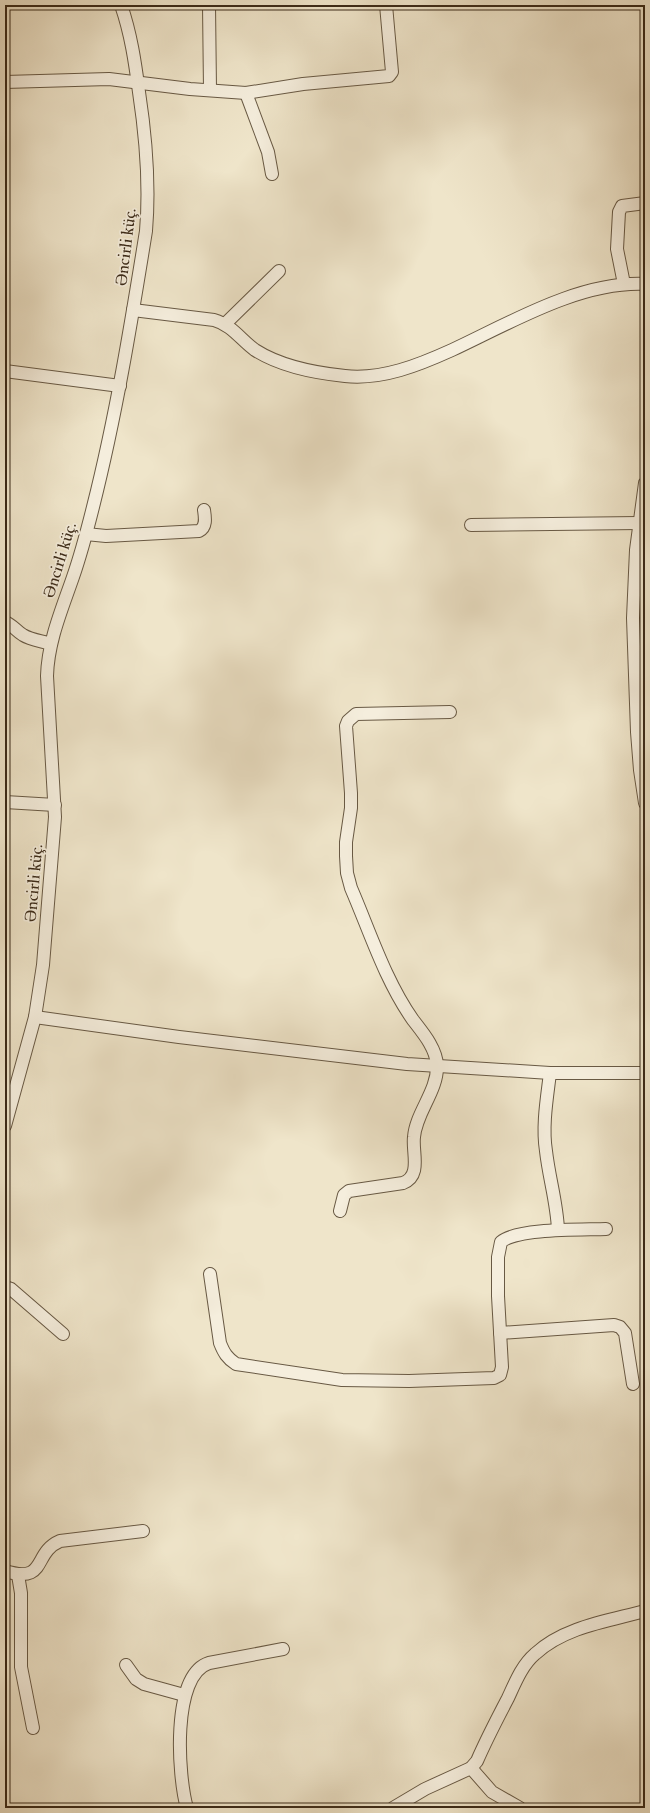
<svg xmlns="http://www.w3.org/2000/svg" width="650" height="1813" viewBox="0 0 650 1813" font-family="'IM FELL Double Pica',serif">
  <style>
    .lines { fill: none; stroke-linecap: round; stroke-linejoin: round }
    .minor-casing { stroke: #685944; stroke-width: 14 }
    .minor { stroke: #f5eedd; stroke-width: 12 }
    .labels { text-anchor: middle; stroke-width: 3.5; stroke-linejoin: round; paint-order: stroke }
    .street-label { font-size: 17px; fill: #3b2a18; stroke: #f5eedd }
  </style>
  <rect width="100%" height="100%" fill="#efe5ca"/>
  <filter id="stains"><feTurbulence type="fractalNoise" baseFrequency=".005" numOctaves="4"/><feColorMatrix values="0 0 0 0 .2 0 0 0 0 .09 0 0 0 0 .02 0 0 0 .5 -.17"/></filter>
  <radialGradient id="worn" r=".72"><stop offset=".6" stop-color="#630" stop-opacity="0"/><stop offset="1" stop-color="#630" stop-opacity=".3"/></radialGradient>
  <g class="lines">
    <g class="minor-casing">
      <g id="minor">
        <path d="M209 5 210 90"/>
        <path d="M5 82 109 79 190 89 246 93 303 84 389 76 392 72 386 5"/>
        <path d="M246 93 268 152 272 174"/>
        <path d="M624 284 617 249 619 212 622 206 645 203"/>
        <path d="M133 310 214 320C232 325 241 340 255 350 280 366 315 373 345 376 382 380 419 365 452 350 510 323 580 281 645 284"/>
        <path d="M225 324 279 271"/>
        <path d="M5 371 120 386"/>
        <path d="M645 483 636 550 633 618 637 732 640 770 645 803"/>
        <path d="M471 525 639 523"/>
        <path d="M86 534 106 536 199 531C207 527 205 517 204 510"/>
        <path d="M5 622C13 625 16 631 23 635 31 640 42 641 51 644"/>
        <path d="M5 802 55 805"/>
        <path d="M35 1017 179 1037 407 1064 550 1073H645"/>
        <path d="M550 1073C547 1098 542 1126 546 1151 549 1178 557 1203 558 1230"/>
        <path d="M5 1126 35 1017 43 965 55 817 47 676C48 641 62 609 73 577 81 554 87 531 93 507 116 416 131 324 146 231 150 184 146 138 139 92 135 62 131 34 121 5"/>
        <path d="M340 1211 344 1195 349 1191 403 1183C422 1176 412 1152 414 1137 416 1112 438 1091 437 1065 436 1048 423 1033 413 1020 385 980 370 932 351 888L347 873 346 856V842L351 808V793L346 726 348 721 356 714 450 712"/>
        <path d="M210 1274 220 1343C224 1353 227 1358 236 1364L342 1380 409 1381 494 1378 500 1375 502 1367 498 1296V1257L501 1242C517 1228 584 1230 606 1229"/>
        <path d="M5 1287 11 1289 63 1334"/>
        <path d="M500 1333 614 1325 620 1327 625 1333 633 1384"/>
        <path d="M5 1571C48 1584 32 1553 60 1541L143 1531"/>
        <path d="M18 1575 21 1593V1667L33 1728"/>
        <path d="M126 1665 136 1679 144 1684 184 1695"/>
        <path d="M471 1768 492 1792 520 1808"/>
        <path d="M187 1808C178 1777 171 1675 209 1663L283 1649"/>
        <path d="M393 1808 425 1789 471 1768 477 1761C486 1740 497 1719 508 1698 515 1683 522 1665 535 1654 564 1627 608 1621 645 1611"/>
      </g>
    </g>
    <use href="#minor" class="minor"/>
  </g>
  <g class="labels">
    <g class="street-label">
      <text transform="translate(125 247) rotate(-83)" y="6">Əncirli küç.</text>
      <text transform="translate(59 560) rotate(-73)" y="6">Əncirli küç.</text>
      <text transform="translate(33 883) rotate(-85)" y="6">Əncirli küç.</text>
    </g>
  </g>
  <rect width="650" height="1813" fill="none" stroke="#efe5ca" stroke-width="20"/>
  <rect x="6" y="6" width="638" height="1801" fill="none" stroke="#3b2a18" stroke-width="2"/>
  <rect x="10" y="10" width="630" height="1793" fill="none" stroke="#3b2a18"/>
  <rect width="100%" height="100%" filter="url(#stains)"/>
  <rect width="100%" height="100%" fill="url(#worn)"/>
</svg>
